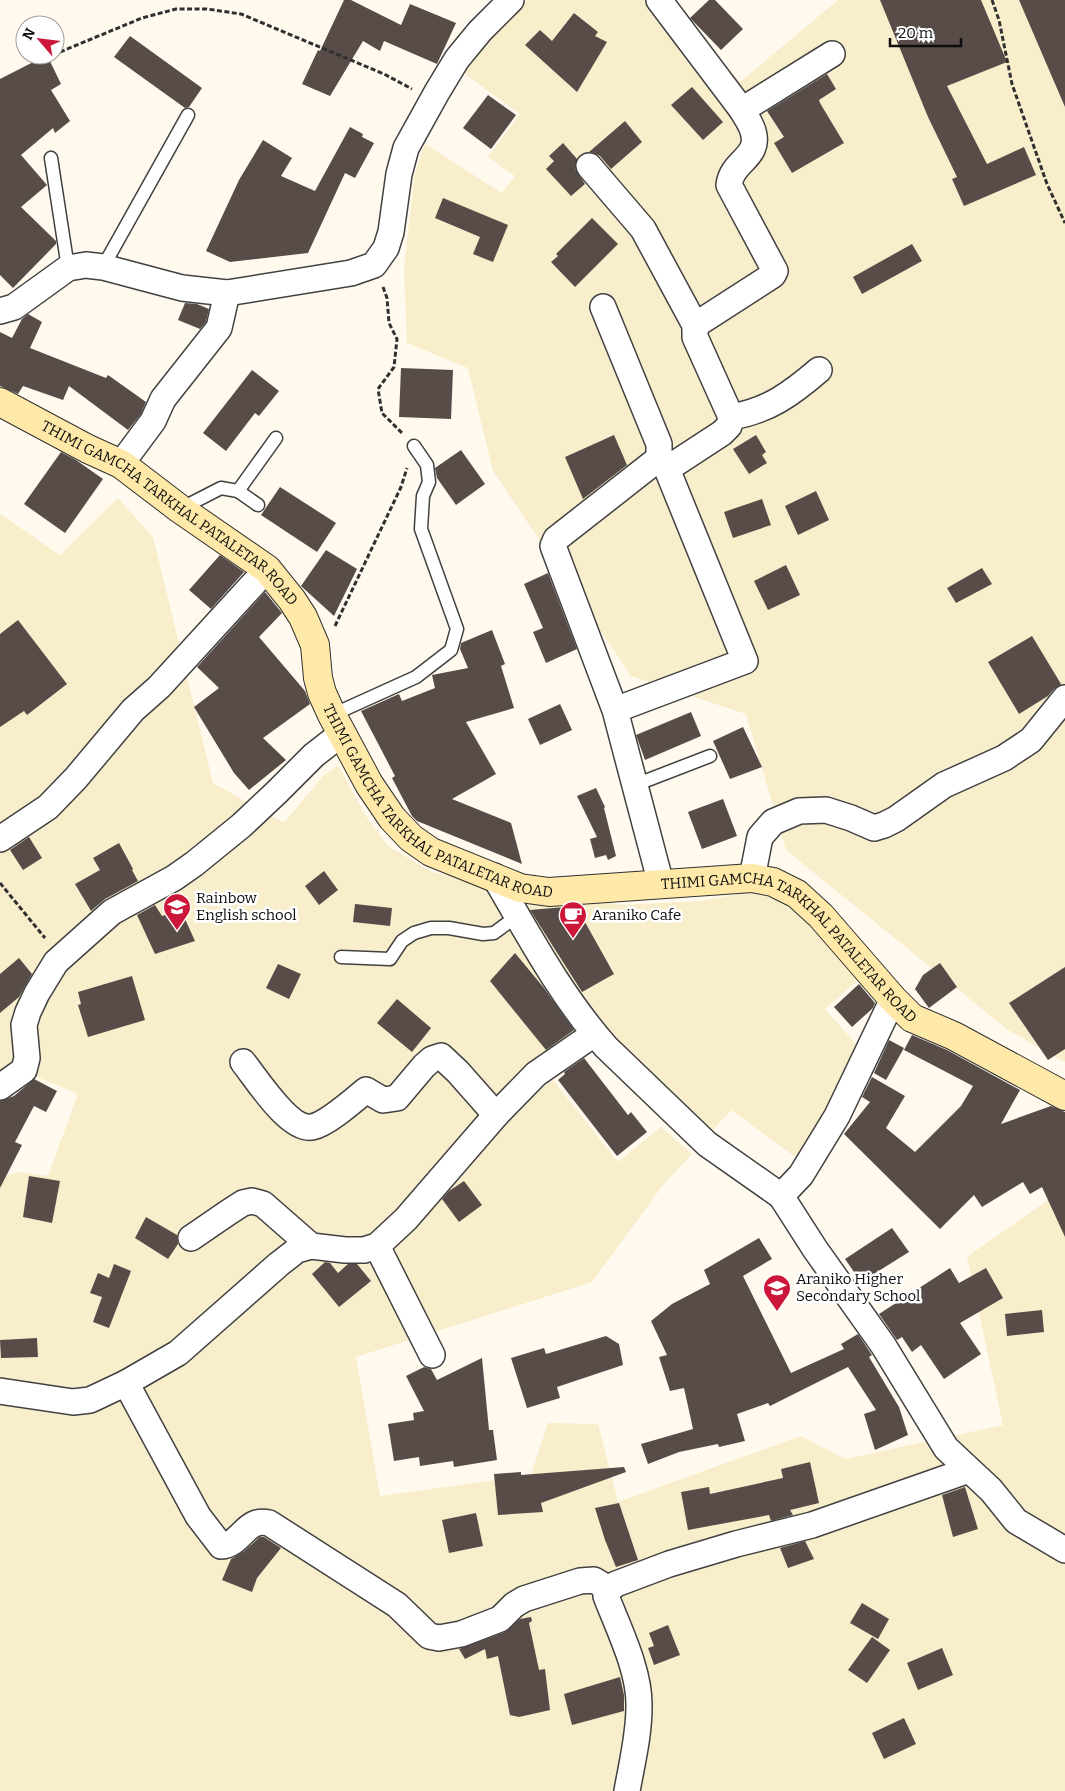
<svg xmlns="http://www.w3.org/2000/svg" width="1065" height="1791" viewBox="0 0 1065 1791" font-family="Bitter,serif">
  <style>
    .farmland { fill: #f8eecb }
    .building { fill: #584c49 }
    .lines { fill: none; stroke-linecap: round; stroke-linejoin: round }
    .lane-casing { stroke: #414141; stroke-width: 15 }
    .street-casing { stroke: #414141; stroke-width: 28 }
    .secondary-casing { stroke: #303030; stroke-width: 30 }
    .path { stroke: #303030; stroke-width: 3; stroke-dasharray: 5 2.5; stroke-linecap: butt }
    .lane { stroke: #fff; stroke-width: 12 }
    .street { stroke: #fff; stroke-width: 25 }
    .secondary { stroke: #ffe9a9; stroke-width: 28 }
    .labels { text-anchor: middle; stroke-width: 5; stroke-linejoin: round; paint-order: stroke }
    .street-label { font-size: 15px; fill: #0e0e0e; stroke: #fff }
    .poi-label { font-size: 15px; fill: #0e0e0e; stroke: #fff; text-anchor: start }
  </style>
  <rect width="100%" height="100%" fill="#fff9ee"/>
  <g class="farmland">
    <path d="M527 0H664L740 82 838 0H1065V1062L1008 1030 786 850 746 714 631 676 493 471 468 368 407 343 404 268 415 172 425 144 502 193 515 176 488 157 520 114 462 72 486 42Z"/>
    <path d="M118 498 153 537 213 783 284 823 323 776 338 765 366 816 388 846 432 872 622 905 701 901 744 893 759 894 787 904 798 913 858 980 825 1009 860 1049 803 1158 794 1156 731 1110 711 1132 591 1019 496 1099 501 1130 538 1090 553 1080 618 1162 661 1127 692 1154 663 1185 592 1282 356 1357 380 1496 531 1475 548 1423 598 1424 618 1502 801 1436 845 1459 1003 1425 967 1257 1065 1188V1791H0V1176L2 1177 17 1172 48 1176 78 1094 32 1075 0 1071V514L60 555Z"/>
  </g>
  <g class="building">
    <path d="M344 0H351L401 25 410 4 456 23 437 64 384 41 380 51 363 41 330 96 302 84 318 50 320 51Z"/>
    <path d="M709 0H715L743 29 721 50 690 18Z"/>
    <path d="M880 0H981L1007 62 947 86 987 164 1024 147 1036 175 964 206 952 179 957 177 928 117Z"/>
    <path d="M1019 0H1065V107Z"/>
    <path d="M574 13 598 32 595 36 607 42 577 92 525 45 540 30 552 41Z"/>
    <path d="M130 36 202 88 189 107 185 108 114 57Z"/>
    <path d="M47 55 61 84 51 90 70 121 55 133 53 128 21 155 47 185 21 207 56 241V244L13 288 0 275V79Z"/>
    <path d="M827 74 836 89 819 100 820 103 844 143 792 173 774 143 784 137 767 111Z"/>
    <path d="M692 87 723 122 703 140 671 105Z"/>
    <path d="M488 95 516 115 491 149 463 128Z"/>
    <path d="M625 121 642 142 611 169 600 156 594 153 589 152Z"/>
    <path d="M350 127 363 134 362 137 374 143 355 178 345 173 308 253 230 262 206 251 239 180 263 140 292 158 281 176 315 191Z"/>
    <path d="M563 143 577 159 575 169 585 184 571 196 546 169 554 161 549 156Z"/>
    <path d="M443 198 508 225 493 262 473 254 480 237 435 218Z"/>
    <path d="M592 218 618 244 575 287 551 262 558 256 556 254Z"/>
    <path d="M912 244 922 261 862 294 853 277Z"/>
    <path d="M185 303 197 304 209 309 206 322 200 329 178 320Z"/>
    <path d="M28 314 42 322 30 348 106 378 108 375 146 402 141 414 128 430 69 386 63 400 23 386 18 394 0 386V332L12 338 22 319Z"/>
    <path d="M401 368 453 370 451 419 399 417Z"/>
    <path d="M252 370 279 391 259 416 255 413 226 451 203 433Z"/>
    <path d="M614 435 627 465 583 499 565 457Z"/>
    <path d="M756 435 766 452 762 455 767 463 749 474 733 449Z"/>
    <path d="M461 450 485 484 456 505 437 478 435 468Z"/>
    <path d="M61 452 76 460 103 479 65 533 24 504Z"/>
    <path d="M280 487 336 523 317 552 261 515Z"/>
    <path d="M816 491 829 520 798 535 785 506Z"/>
    <path d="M762 499 771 525 733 538 724 512Z"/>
    <path d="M326 550 357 569 334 616 301 586Z"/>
    <path d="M220 555 244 572 211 609 189 590Z"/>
    <path d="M786 565 800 595 768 610 754 581Z"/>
    <path d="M982 568 992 584 956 603 947 588Z"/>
    <path d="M548 573 577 649 546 663 533 632 543 628 524 584Z"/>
    <path d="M265 592 282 613 259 637 305 691 310 704 263 738 286 760 249 790 234 773 194 707 219 688 197 667Z"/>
    <path d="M18 620 67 684 27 715 24 711 0 727V634Z"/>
    <path d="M492 630 505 664 501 666 514 708 466 722 496 774 452 799 511 823 522 864 417 821 412 816 392 778 395 776 361 711 399 694 402 701 435 688 432 675 468 668 460 649 461 643Z"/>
    <path d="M1032 636 1061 684 1054 689 1048 696 1019 714 988 662Z"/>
    <path d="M560 704 572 730 540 745 528 719Z"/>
    <path d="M691 712 701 736 645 760 636 735Z"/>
    <path d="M743 727 762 767 730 779 713 741Z"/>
    <path d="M596 788 605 807 604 808 616 856 608 860 606 855 595 858 590 839 597 837 577 796Z"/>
    <path d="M723 799 737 836 702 849 688 812Z"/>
    <path d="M29 837 42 858 23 870 10 850Z"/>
    <path d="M119 843 133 869 132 870 138 881 105 899 91 911 75 884 100 870 93 858Z"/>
    <path d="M324 871 338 890 319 905 305 886Z"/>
    <path d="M355 904 392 908 390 926 353 922Z"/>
    <path d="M155 905 162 916 171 913 176 923 185 919 195 941 155 954 137 915Z"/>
    <path d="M576 906 614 974 582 992 530 910Z"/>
    <path d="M515 953 544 988 574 1030 546 1050 490 981Z"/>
    <path d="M19 958 32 974 19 997 0 1013V974Z"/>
    <path d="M940 963 957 987 929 1008 915 989 923 975Z"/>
    <path d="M278 964 301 974 289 999 266 988Z"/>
    <path d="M1065 967V1049L1048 1060 1009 1003Z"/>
    <path d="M132 976 145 1020 88 1037 78 1005 81 1004 78 992Z"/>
    <path d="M859 984 875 1003 873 1008 852 1027 834 1007Z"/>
    <path d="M397 999 431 1028 412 1052 377 1023Z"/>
    <path d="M912 1035 947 1050 1020 1090 1001 1124 1051 1106 1065 1112V1237L1042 1187 1030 1194 1023 1182 982 1207 974 1195 940 1229 844 1134 870 1102 862 1097 872 1077 905 1096 886 1128 915 1152 961 1106 973 1086 904 1050Z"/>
    <path d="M889 1040 904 1048 886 1080 874 1073Z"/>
    <path d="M584 1058 628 1115 631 1112 647 1132 617 1156 558 1080 565 1074 564 1072Z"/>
    <path d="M34 1079 57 1091 46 1112 34 1106 15 1142 22 1145 0 1188V1101L14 1096Z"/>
    <path d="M29 1176 60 1181 52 1223 23 1217Z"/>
    <path d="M464 1181 482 1205 459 1222 442 1199 449 1191Z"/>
    <path d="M146 1217 177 1235 178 1244 168 1259 135 1238Z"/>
    <path d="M892 1228 909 1252 861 1282 845 1259Z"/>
    <path d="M759 1238 772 1259 743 1276 791 1373 844 1349 841 1344 858 1334 872 1355 869 1357 899 1407 908 1435 875 1450 864 1414 876 1410 848 1367 770 1406 768 1403 737 1414 745 1441 719 1447 718 1444 679 1452 648 1464 641 1444 693 1429 684 1388 670 1391 659 1357 667 1355 651 1321 672 1304 710 1284 704 1270Z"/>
    <path d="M325 1262 330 1263 338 1273 348 1264H357L371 1281 339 1307 312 1274Z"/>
    <path d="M114 1264 131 1271 109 1328 93 1322 102 1297 90 1293 98 1273 109 1278Z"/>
    <path d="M950 1268 959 1283 986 1268 1003 1298 960 1323 981 1354 944 1379 921 1345 912 1352 902 1337 897 1340 879 1314Z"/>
    <path d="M1042 1310 1044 1332 1007 1336 1005 1314Z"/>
    <path d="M606 1336 619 1344 623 1365 557 1387 560 1398 527 1408 511 1358 544 1348 546 1354Z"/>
    <path d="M37 1338 38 1357 1 1358 0 1340Z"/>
    <path d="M482 1358 489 1430H493L497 1460 454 1467 453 1461 420 1466 419 1457 394 1461 388 1424 414 1420 413 1413 424 1411 406 1376 424 1367 431 1369 437 1380Z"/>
    <path d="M810 1462 819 1503 790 1510 793 1515 771 1521 769 1515 688 1530 681 1492 709 1487 710 1494 783 1478 781 1469Z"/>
    <path d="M624 1467 626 1472 541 1503 543 1512 498 1515 494 1474 521 1472V1475Z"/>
    <path d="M965 1487 978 1529 953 1537 942 1495Z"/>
    <path d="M619 1503 638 1560 616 1567 605 1540 595 1508Z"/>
    <path d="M476 1513 483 1546 449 1553 442 1520Z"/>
    <path d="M260 1537H264L281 1548 257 1578 252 1592 222 1580 231 1559 243 1552Z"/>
    <path d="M805 1541 814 1559 788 1568 780 1548Z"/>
    <path d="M862 1603 889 1619 878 1639 850 1623Z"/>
    <path d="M531 1617 532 1621 529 1623 539 1670 545 1669 550 1710 519 1717 510 1715 498 1656 487 1659 485 1649 465 1659 459 1649 505 1632 520 1619Z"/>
    <path d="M668 1625 680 1655 654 1665 648 1648 654 1646 649 1633Z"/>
    <path d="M872 1637 890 1650 867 1683 848 1670Z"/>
    <path d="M942 1648 953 1675 918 1690 907 1663Z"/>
    <path d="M620 1677 624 1695V1711L572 1725 564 1694Z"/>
    <path d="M904 1718 916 1744 884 1759 872 1733Z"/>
  </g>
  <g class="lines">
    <g class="lane-casing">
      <g id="lane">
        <path d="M51 158 68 268"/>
        <path d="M103 267 188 115"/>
        <path d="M238 491 258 505"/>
        <path d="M180 509 221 488 238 491 276 438"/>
        <path d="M332 715 416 677 451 650 457 629 421 529 423 496 429 482 427 465 414 446"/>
        <path d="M635 785 710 756"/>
        <path d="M341 957 390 959 402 941 414 933 431 928H449L483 934 494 933 517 916"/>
      </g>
    </g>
    <g class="street-casing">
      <g id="street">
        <path d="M659 0 742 110C746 117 751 124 753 131 761 158 732 160 729 185L775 271 773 275 697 324 695 330V337L731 417 729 426 722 433 667 469"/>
        <path d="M742 110 832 54"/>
        <path d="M589 166 643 229 696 327"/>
        <path d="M603 307 659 444V463"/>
        <path d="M0 311 14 307 68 268 86 265 103 267 182 288 227 293 351 273 374 265 386 248 391 232 399 174 406 148 437 92 457 59 480 31 511 0"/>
        <path d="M731 417C768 411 791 394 819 370"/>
        <path d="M121 464 153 421 163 399 219 328 227 293"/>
        <path d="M615 710 745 661 667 469C663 464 660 463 653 463L556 539 553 546 615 710 661 884"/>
        <path d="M0 839 48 807 76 778 133 710 159 687 267 569"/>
        <path d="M494 876C528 934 561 996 606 1047L707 1144 781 1196 815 1249 883 1345 946 1448 991 1490 1016 1521 1065 1550"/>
        <path d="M752 878 760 837 773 822 799 811 826 810 851 818 874 828 884 825 896 819 944 785 1004 758 1031 740 1065 698"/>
        <path d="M243 1062C256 1078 289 1131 312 1127 327 1124 354 1100 366 1090L383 1100 397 1098 424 1066 432 1059 441 1056 458 1072 496 1115"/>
        <path d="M0 1087 24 1070 27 1058 24 1025 28 1012 37 993 56 962 112 912 174 878 194 864 242 825 277 792 314 755 341 734"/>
        <path d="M781 1196 801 1175 837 1116 893 999"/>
        <path d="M191 1238 229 1212 243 1203 252 1201 263 1204 311 1246 345 1250H364L377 1246 406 1219 496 1115 536 1074 594 1034"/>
        <path d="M311 1246 297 1250 279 1264 178 1353 126 1383 198 1516 221 1546C242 1545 245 1517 269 1523L397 1605 429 1636 439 1638 461 1634 500 1619 514 1605 524 1599 580 1581 594 1580 609 1589"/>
        <path d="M377 1246 432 1355"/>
        <path d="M0 1391 73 1402 90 1400 126 1383"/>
        <path d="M627 1791C632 1763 639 1735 639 1707 640 1671 619 1630 606 1596L609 1589 616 1584 669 1564 736 1544 812 1525 969 1470"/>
      </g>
    </g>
    <g class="secondary-casing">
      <g id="secondary">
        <path id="s1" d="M0 402 88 449 121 464 180 509 267 569 292 600 303 617 315 645 318 678 322 693 332 715 369 784 392 818 411 838 431 852 520 888 549 892 752 878 773 882 797 894 821 916 893 999 912 1018 954 1036 1065 1096"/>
      </g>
    </g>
    <g class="path">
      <path d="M992 0 999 20 1012 84 1047 184 1065 223"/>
      <path d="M60 52 142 18 176 9H207L241 14 384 74 412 89"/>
      <path d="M383 287 387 298 389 323 397 339 394 367 378 389 382 413 403 434"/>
      <path d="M335 626 401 487 407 468"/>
      <path d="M0 883 45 938"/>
    </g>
    <use href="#lane" class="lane"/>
    <use href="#street" class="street"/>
    <use href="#secondary" class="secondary"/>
  </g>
  <defs>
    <g id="school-pin" transform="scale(1.4375)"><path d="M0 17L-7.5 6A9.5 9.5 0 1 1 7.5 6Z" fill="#cc173b" stroke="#fff"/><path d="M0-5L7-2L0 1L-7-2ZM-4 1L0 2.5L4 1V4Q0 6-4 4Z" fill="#fff"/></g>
    <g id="cafe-pin" transform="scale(1.4375)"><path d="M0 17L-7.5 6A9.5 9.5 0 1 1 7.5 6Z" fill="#cc173b" stroke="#fff"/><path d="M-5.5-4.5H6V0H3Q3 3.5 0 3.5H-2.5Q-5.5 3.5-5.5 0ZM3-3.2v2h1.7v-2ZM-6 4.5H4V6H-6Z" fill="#fff"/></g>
  </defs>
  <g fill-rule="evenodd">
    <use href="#school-pin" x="177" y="907"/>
    <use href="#cafe-pin" x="573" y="915"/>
    <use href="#school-pin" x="777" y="1288"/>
  </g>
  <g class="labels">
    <g class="street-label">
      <text dy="5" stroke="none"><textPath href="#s1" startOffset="204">THIMI GAMCHA TARKHAL PATALETAR ROAD</textPath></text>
      <text dy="5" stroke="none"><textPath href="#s1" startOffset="624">THIMI GAMCHA TARKHAL PATALETAR ROAD</textPath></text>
      <text dy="5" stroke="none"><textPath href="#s1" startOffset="1044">THIMI GAMCHA TARKHAL PATALETAR ROAD</textPath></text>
    </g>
    <g class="poi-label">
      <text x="196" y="903">Rainbow<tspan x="196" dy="17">English school</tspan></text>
      <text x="592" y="920">Araniko Cafe</text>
      <text x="796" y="1284">Araniko Higher<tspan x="796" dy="17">Secondary School</tspan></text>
    </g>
  </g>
  <g transform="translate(40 40) rotate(298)"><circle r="24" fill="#ffffff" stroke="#9f9f9f"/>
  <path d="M0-4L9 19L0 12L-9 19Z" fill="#cc173b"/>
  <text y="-8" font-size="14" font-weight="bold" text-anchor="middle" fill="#0e0e0e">N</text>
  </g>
  <path d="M890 38v8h71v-8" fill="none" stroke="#0e0e0e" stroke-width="2.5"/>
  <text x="898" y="38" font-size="15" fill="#0e0e0e" stroke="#ffffff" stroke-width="4" paint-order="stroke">20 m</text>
</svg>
